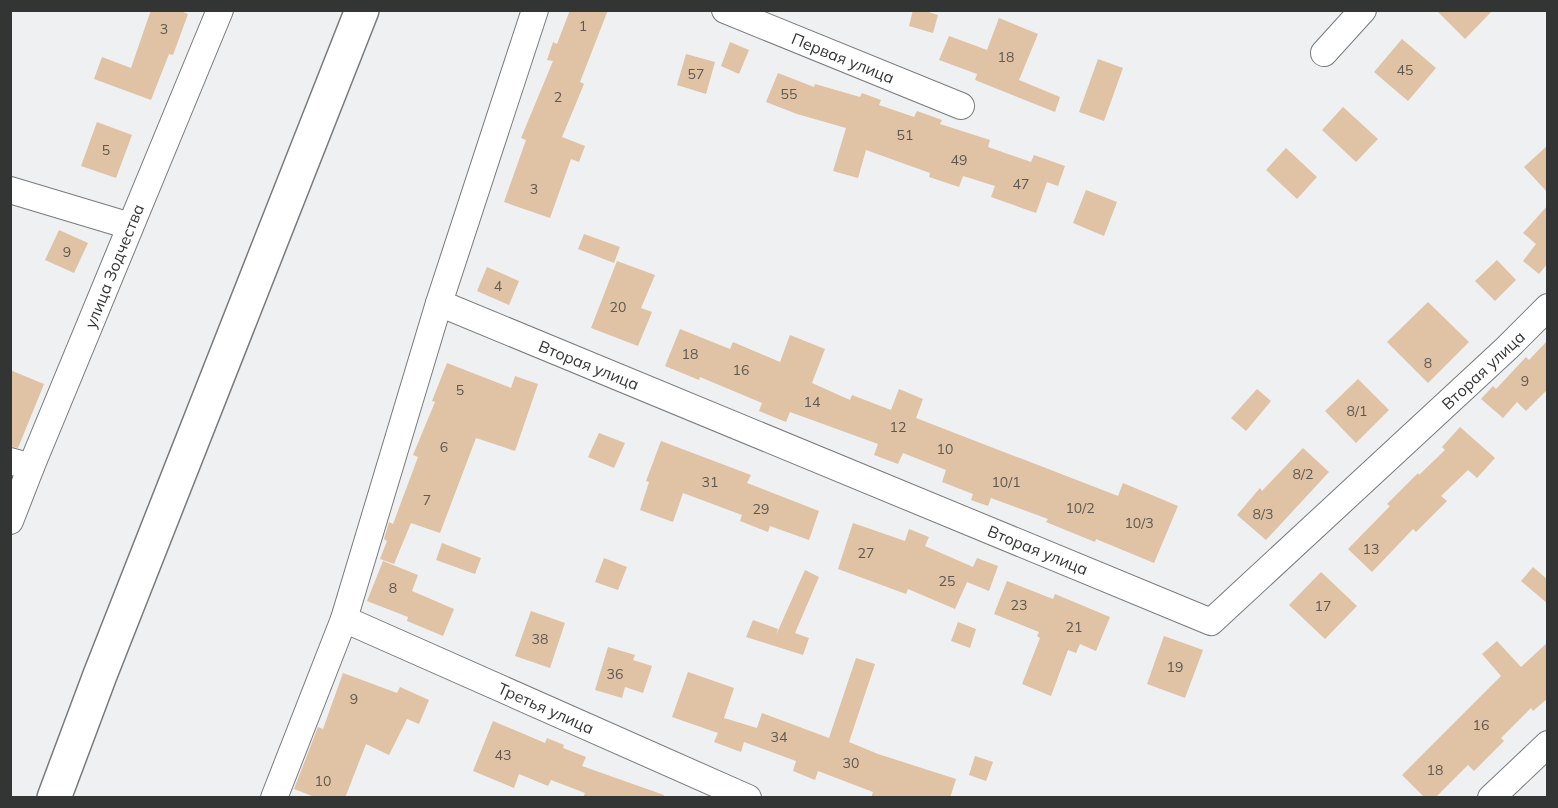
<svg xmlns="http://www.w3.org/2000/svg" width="1558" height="808" viewBox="0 0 1558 808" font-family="Mulish,sans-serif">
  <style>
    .building { fill: #e0c2a5 }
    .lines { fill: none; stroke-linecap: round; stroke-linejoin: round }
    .minor-casing { stroke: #797a7b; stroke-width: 28 }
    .secondary-casing { stroke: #797a7b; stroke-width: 36 }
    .minor { stroke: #fff; stroke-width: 26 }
    .secondary { stroke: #fff; stroke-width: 33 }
    .labels { text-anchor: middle; stroke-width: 5; stroke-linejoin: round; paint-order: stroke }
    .number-label { font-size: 14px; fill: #5e5850 }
    .street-label { font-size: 16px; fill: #333434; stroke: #fff }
  </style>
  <rect width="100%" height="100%" fill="#eef0f1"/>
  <g class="building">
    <path d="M151 10H178L188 14 173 55 169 54 151 100 94 79 102 57 131 68Z"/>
    <path d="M570 10H608L580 82 584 84 562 137 585 146 579 162 571 159 550 218 504 202 526 140 521 138 553 61 547 60 553 42 557 44Z"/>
    <path d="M913 10H922L938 15 933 33 909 26Z"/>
    <path d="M1436 10H1493L1465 39Z"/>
    <path d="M999 18 1038 34 1019 80 1060 97 1055 112 975 80 977 74 939 60 949 36 987 50Z"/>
    <path d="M1402 39 1436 68 1408 101 1374 72Z"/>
    <path d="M730 42 749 50 739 74 721 66Z"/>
    <path d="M686 54 715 62 706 94 677 85Z"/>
    <path d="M1098 59 1123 68 1104 121 1079 112Z"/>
    <path d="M778 73 814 87 815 84 860 97 862 93 881 100 879 105 914 117 917 111 942 120 940 124 990 140 988 147 1031 162 1034 155 1065 166 1058 186 1047 182 1036 213 991 197 995 186 963 176 959 187 929 177 930 173 866 150 858 178 833 171 846 128 797 114 766 102Z"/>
    <path d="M1343 107 1378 139 1356 162 1322 130Z"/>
    <path d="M97 122 132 135 116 178 81 166Z"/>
    <path d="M1548 145V193L1524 167Z"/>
    <path d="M1286 148 1317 177 1297 199 1266 170Z"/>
    <path d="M1086 190 1117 202 1104 236 1073 223Z"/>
    <path d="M1548 205V263L1539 274 1523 261 1536 244 1523 233Z"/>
    <path d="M59 230 88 243 74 273 45 260Z"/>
    <path d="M584 234 620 247 614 263 578 249Z"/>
    <path d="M1497 260 1516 280 1495 301 1475 281Z"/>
    <path d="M617 261 655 275 641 308 652 312 638 346 591 328Z"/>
    <path d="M487 267 519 281 509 305 477 291Z"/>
    <path d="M1428 302 1469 342 1428 383 1387 342Z"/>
    <path d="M680 329 730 349 733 342 780 362 790 335 825 349 812 383 850 400 852 395 891 410 899 389 923 399 916 418 1118 496 1123 483 1178 506 1154 563 1096 539 1095 542 1046 522 1048 519 991 498 988 506 971 500 973 494 942 482 946 470 903 453 898 464 874 455 878 444 790 412 786 422 759 411 762 403 700 377 699 380 665 366Z"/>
    <path d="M1548 340V389L1526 411 1517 402 1503 418 1481 399 1493 386 1496 389 1526 357 1529 360Z"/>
    <path d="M447 363 511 388 515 376 538 384 515 451 476 438 440 533 411 523 394 564 380 559 387 541 384 539 389 522 393 524 418 457 413 455 435 402 432 401Z"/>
    <path d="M10 370 44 384 18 448 10 446Z"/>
    <path d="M1358 379 1389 410 1356 443 1325 411Z"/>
    <path d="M1257 389 1271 401 1246 431 1231 418Z"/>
    <path d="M1460 427 1495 458 1477 478 1468 470 1441 496 1447 501 1416 532 1413 529 1372 572 1348 549 1390 506 1387 504 1418 473 1419 475 1445 450 1442 447Z"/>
    <path d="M599 433 625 443 614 468 588 457Z"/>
    <path d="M661 441 751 475 747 483 819 511 809 540 770 526 768 532 740 521 742 515 683 493 673 522 640 510 649 482 646 481Z"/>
    <path d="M1303 448 1329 472 1266 540 1237 515 1260 488 1262 491Z"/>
    <path d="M853 523 905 541 909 529 929 537 925 546 973 567 977 558 998 566 989 591 967 582 955 609 908 589 906 594 838 569Z"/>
    <path d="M442 543 481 558 475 574 436 560Z"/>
    <path d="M604 558 627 567 618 590 595 582Z"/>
    <path d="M383 561 418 575 412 591 454 609 443 636 407 621 408 617 367 601Z"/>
    <path d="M1533 567 1548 580V604L1521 581Z"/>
    <path d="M805 570 819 577 795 633 809 638 803 655 746 637 753 620 778 629 776 635Z"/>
    <path d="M1321 572 1357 606 1325 639 1289 605Z"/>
    <path d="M1007 581 1053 599 1055 594 1110 617 1096 651 1080 644 1076 653 1068 650 1051 696 1022 684 1040 638 1037 636 1039 632 994 614Z"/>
    <path d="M531 611 565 623 550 668 515 656Z"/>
    <path d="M958 622 976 629 970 648 951 641Z"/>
    <path d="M1164 636 1203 650 1185 698 1147 684Z"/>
    <path d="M1497 641 1521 667 1548 642V698L1533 711 1531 708 1501 738 1504 741 1474 771 1468 765 1435 798H1425L1402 775 1501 676 1482 654Z"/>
    <path d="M608 647 635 655 633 660 652 666 643 693 625 687 622 698 595 690Z"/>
    <path d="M856 658 875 664 849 742 878 754 956 779 950 798H871L873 792 818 771 815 780 793 771 796 761 744 742 741 752 714 742 718 733 672 717 688 672 734 688 720 730 724 718 757 728 762 713 829 738Z"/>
    <path d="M343 673 397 693 400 687 429 700 419 724 407 719 389 755 366 744 345 798H317L294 789 318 727 323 729Z"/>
    <path d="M493 721 545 743 547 738 564 745 563 748 586 757 582 766 664 795 663 798H583L585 793 551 780 548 786 519 774 514 788 473 771Z"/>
    <path d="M975 756 993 762 986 781 969 775Z"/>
  </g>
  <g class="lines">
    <g class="minor-casing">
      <g id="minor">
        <path d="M725 10 961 106"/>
        <path d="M1324 53 1363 10"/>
        <path d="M10 190 130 226"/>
        <path d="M439 303 1211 622 1507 348 1548 307"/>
        <path d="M10 461 31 467"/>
        <path d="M10 521 31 467 220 10"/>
        <path d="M344 619 748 798"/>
        <path d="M274 798 344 619 439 303 535 10"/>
        <path d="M1491 798 1548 744"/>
      </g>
    </g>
    <g class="secondary-casing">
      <path id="secondary" d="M54 798 100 675 362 10"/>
    </g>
    <use href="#minor" class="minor"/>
    <use href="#secondary" class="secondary"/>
  </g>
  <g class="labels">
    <g class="number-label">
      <text x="583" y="31">1</text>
      <text x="164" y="34">3</text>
      <text x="1006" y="62">18</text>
      <text x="1405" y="75">45</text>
      <text x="696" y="79">57</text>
      <text x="789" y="99">55</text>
      <text x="558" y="102">2</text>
      <text x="905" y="140">51</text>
      <text x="106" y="155">5</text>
      <text x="959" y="165">49</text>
      <text x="1021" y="189">47</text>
      <text x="534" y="194">3</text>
      <text x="67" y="257">9</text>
      <text x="498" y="291">4</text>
      <text x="618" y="312">20</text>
      <text x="690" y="359">18</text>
      <text x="1428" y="368">8</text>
      <text x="741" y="375">16</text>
      <text x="1525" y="386">9</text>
      <text x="460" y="395">5</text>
      <text x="812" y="407">14</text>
      <text x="1357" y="416">8/1</text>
      <text x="898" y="432">12</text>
      <text x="444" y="452">6</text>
      <text x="945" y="454">10</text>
      <text x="1303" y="479">8/2</text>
      <text x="710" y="487">31</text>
      <text x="1006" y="487">10/1</text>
      <text x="427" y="505">7</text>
      <text x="1080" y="513">10/2</text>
      <text x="761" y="514">29</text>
      <text x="1263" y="519">8/3</text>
      <text x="1139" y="528">10/3</text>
      <text x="1371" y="554">13</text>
      <text x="866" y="558">27</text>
      <text x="947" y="586">25</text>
      <text x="393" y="593">8</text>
      <text x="1019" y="610">23</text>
      <text x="1323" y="611">17</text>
      <text x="1074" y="632">21</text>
      <text x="540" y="644">38</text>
      <text x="1175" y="672">19</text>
      <text x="615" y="679">36</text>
      <text x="354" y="704">9</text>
      <text x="1481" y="730">16</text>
      <text x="779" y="742">34</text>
      <text x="503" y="760">43</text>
      <text x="851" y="768">30</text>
      <text x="1435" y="775">18</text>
      <text x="323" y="786">10</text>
    </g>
    <g class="street-label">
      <text transform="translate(843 58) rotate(22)" y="6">Первая улица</text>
      <text transform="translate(114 266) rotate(-68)" y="6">улица Зодчества</text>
      <text transform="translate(589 365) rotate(22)" y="6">Вторая улица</text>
      <text transform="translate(1483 370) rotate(-43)" y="6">Вторая улица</text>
      <text transform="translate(1038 550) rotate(22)" y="6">Вторая улица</text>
      <text transform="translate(546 708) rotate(24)" y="6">Третья улица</text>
    </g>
  </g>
  <rect width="1558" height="808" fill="none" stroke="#333434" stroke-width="24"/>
</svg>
